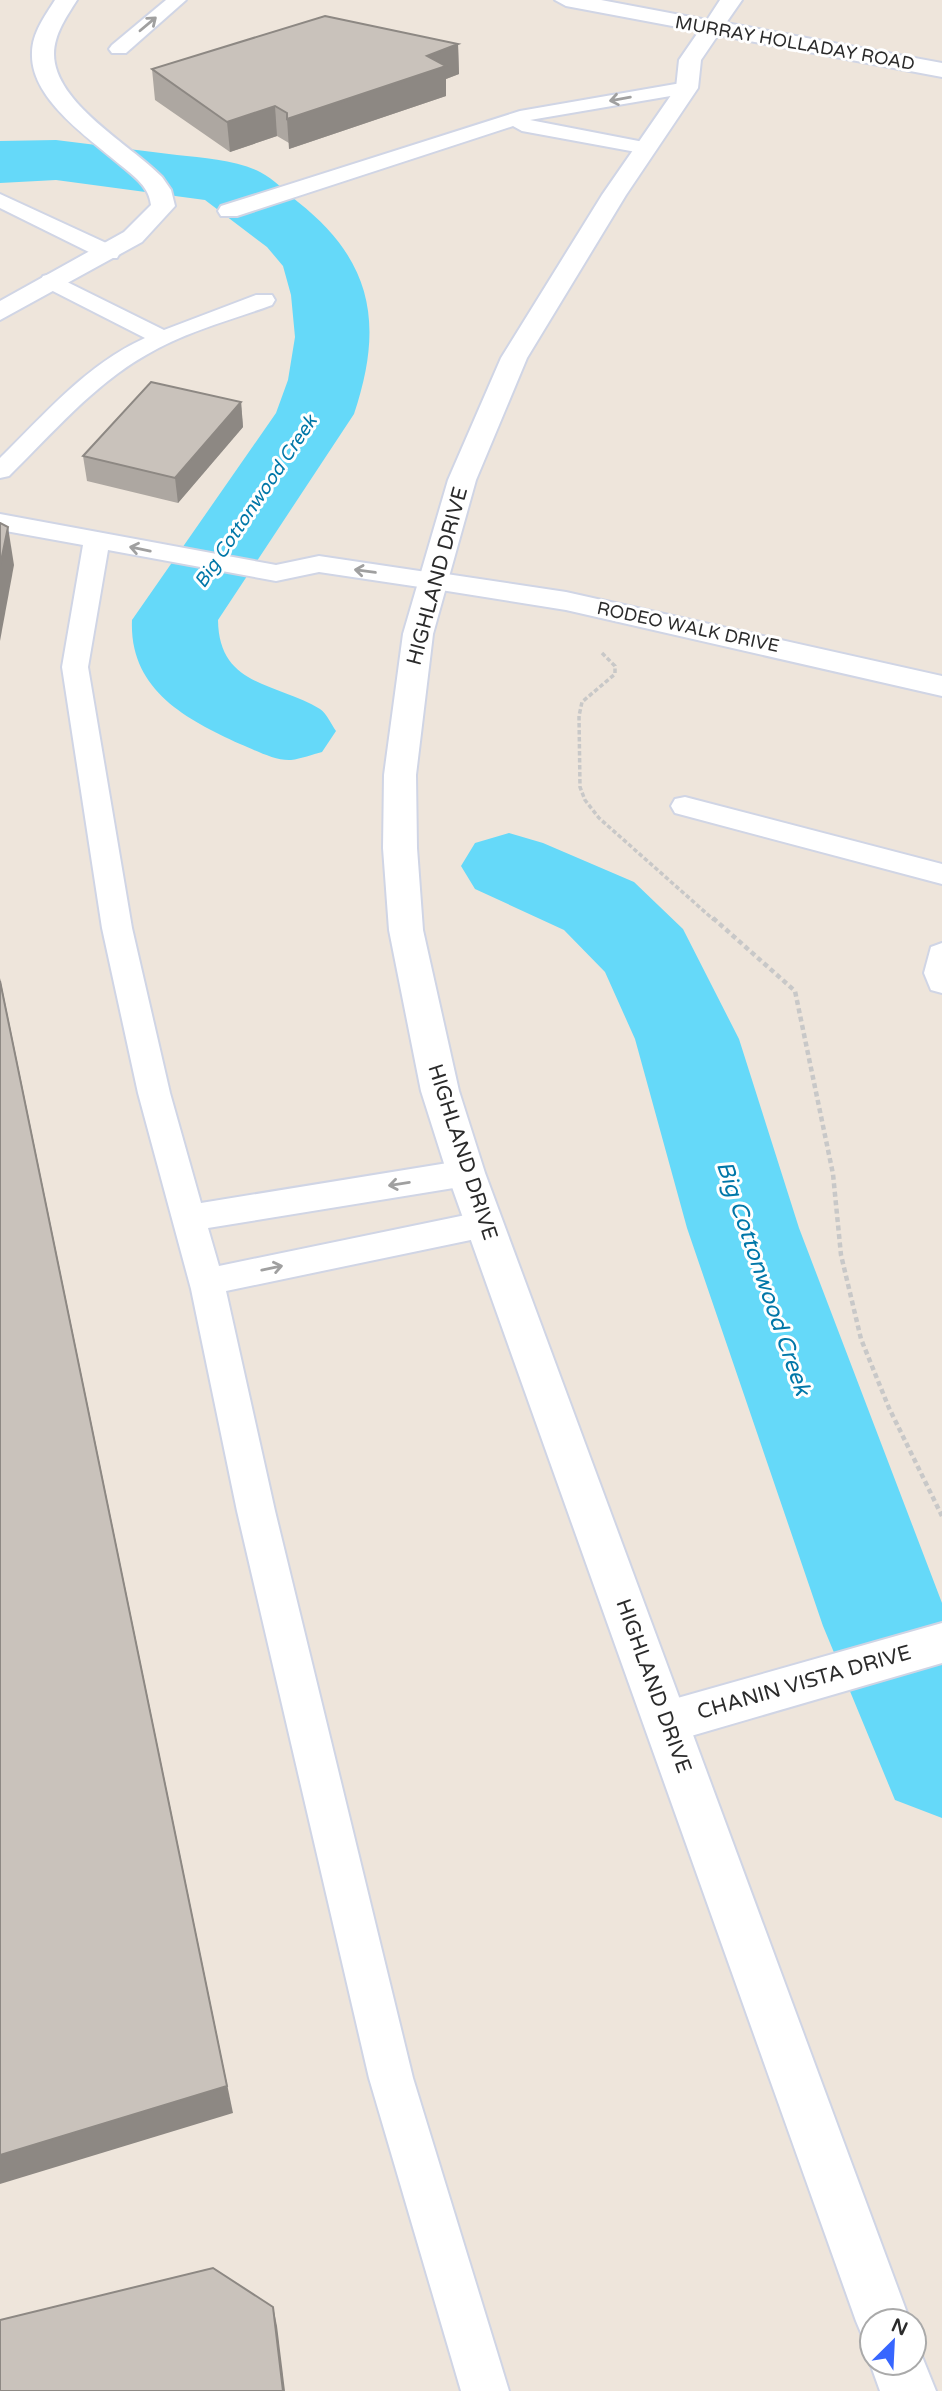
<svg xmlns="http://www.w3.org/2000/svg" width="942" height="2391" viewBox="0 0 942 2391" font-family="'Varela Round',sans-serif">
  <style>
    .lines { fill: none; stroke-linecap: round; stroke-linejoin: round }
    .river { fill: #65d9f9; fill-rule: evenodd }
    .lane-casing { stroke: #d0d5e5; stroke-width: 4 }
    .street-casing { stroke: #d0d5e5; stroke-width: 4 }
    .secondary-casing { stroke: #d0d5e5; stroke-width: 4 }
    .path-far1 { stroke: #c8c8c8; stroke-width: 3.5; stroke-dasharray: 4.5 2.5; stroke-linecap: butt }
    .path { stroke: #c8c8c8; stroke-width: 4.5; stroke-dasharray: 5 3.5; stroke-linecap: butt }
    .lane { fill: #fff; fill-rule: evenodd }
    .street { fill: #fff; fill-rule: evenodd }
    .secondary { fill: #fff; fill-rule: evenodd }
    .wall { fill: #ada7a1 }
    .shaded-wall { fill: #8d8883 }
    .building { fill: #c9c2bb; stroke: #8d8883; stroke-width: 2 }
    .oneway { stroke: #a0a0a0 }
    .labels { text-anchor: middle; stroke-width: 6; stroke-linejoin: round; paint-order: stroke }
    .far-street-label { font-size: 18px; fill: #2b2b2b; stroke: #fff }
    .far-water-label { font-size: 19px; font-style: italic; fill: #0177a8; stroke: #fff }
    .street-label { font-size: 21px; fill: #2b2b2b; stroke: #fff }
    .water-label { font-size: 23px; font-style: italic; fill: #0177a8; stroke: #fff }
  </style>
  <rect width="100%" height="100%" fill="#eee5db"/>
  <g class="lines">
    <g class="river">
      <path d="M56 140C96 145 137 150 177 155 204 158 236 160 260 172 274 179 286 192 298 202 373 261 384 325 354 414L218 620C219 687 275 682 320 709 327 714 331 724 336 731L322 752C313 754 301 759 291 760 275 761 255 750 240 744 185 719 129 689 132 620L276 413 288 380 295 337 291 295 283 266 267 247 205 200 56 180 0 183V141Z"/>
      <path d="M509 833 543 843 634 882 683 929 739 1039 799 1228 942 1603V1818L895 1800 823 1626 687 1228 635 1039 605 972 564 930 475 889 461 866 475 843Z"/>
    </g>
    <g class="lane-casing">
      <g id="lane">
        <path d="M166 0H186L126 53H112L109 49 112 45Z"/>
        <path d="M687 82 694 84 697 88 694 92 530 120 654 144 657 148 654 152 647 154 522 131 513 126 237 216H221L218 211 221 206 520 111Z"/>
        <path d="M0 194 117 248 120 253 117 258H101L0 208Z"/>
        <path d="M51 274 164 330 256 295H272L275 300 272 305C231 320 184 332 146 355 93 385 52 434 9 476L0 478V458C45 414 87 364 145 338L43 286 40 281 43 276Z"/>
        <path d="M0 514 276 565 319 556 433 573 442 576 446 581 442 586 433 589 319 572 276 581 108 550 88 667 132 928 170 1093 201 1203 466 1160 478 1164 482 1173 478 1182 466 1186 208 1228 219 1266 485 1211 497 1215 502 1224 497 1233 485 1237 226 1291 275 1511 413 2078 509 2391H461L369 2078 237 1511 191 1289 138 1093 102 928 62 667 83 545 0 530Z"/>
        <path d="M685 797 942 864V884L675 813 671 806 675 799Z"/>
        <path d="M942 943V993L931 990 924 973 931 947Z"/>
      </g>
    </g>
    <g class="street-casing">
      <g id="street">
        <path d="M55 0H77C67 16 54 34 54 54 54 103 131 145 162 177L171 190 175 206 142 242 0 320V301L124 232 151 205C149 187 136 178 123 167 92 140 30 100 32 53 32 33 45 16 55 0Z"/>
        <path d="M433 572 566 592 942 676V696L566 610 422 587 418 581 422 575Z"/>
        <path d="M942 1623V1663L667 1743 651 1737 644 1722 651 1707 667 1701Z"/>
      </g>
    </g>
    <g class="secondary-casing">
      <g id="secondary">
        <path d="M555 0H601L707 20 720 0H742L726 23 942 63V77L718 35 701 60 698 88 626 195 527 358 476 480 433 634 416 775 417 848 423 930 459 1091 485 1173 910 2321H872V2344L864 2340 856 2321 447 1173 421 1091 389 930 383 848 384 775 403 634 448 480 501 358 602 195 676 88 679 60 699 31 566 6Z"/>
        <path d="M914 2342 917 2344 936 2391H880L870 2363 872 2359V2363H914Z"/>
      </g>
    </g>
    <path class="path-far1" d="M602 653 615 666V674L582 702 579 716 580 787 585 800 599 818 714 920"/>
    <path class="path" d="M713 918 795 991 833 1174 841 1255 861 1339 889 1408 942 1516"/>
    <use href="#lane" class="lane"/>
    <use href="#street" class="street"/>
    <use href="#secondary" class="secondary"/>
  </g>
  <g class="wall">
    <path d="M458 44 459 74 446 79V96L289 149V143L277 136 230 152 155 100 152 69Z"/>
    <path d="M241 402 243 427 178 503 87 481 83 456Z"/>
  </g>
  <g class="shaded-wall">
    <path d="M458 44 459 74 446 79V96L289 149 287 119 427 56Z"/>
    <path d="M275 106 277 136 230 152 227 122Z"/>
    <path d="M241 402 243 427 178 503 175 478Z"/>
    <path d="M8 527 14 565 0 641V566Z"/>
    <path d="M0 978 233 2113 0 2184Z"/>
    <path d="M273 2307 277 2326 285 2391H283Z"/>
  </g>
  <g class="building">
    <path d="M325 16 458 44 427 56 446 66 287 119V113L275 106 227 122 152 69Z"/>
    <path d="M151 382 241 402 175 478 83 456Z"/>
    <path d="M0 523 8 527 0 566Z"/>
    <path d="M0 981 227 2086 0 2155Z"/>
    <path d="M213 2268 273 2307 283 2391H0V2320Z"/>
  </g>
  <defs><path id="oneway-shaft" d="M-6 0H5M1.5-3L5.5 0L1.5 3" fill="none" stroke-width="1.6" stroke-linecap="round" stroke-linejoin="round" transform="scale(1.75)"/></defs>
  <g class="oneway">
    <use href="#oneway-shaft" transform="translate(148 24) rotate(-40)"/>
    <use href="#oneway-shaft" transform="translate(620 99) rotate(170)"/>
    <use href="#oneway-shaft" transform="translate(140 549) rotate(-168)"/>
    <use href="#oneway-shaft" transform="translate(365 571) rotate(-172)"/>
    <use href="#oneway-shaft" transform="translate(399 1184) rotate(171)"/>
    <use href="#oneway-shaft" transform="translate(272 1268) rotate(-12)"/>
  </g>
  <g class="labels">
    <g class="far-street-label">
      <text transform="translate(795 43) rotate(10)" y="6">MURRAY HOLLADAY ROAD</text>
      <text transform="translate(688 627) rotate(12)" y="6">RODEO WALK DRIVE</text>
    </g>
    <g class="far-water-label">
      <text transform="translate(255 501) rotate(-56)" y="7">Big Cottonwood Creek</text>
    </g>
    <g class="street-label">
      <text transform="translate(437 576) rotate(-75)" y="7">HIGHLAND DRIVE</text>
      <text transform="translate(463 1152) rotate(72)" y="7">HIGHLAND DRIVE</text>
      <text transform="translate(804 1682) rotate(-16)" y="7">CHANIN VISTA DRIVE</text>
      <text transform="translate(654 1686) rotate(70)" y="7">HIGHLAND DRIVE</text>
    </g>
    <g class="water-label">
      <text transform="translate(764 1278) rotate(71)" y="8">Big Cottonwood Creek</text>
    </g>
  </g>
  <g transform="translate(893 2342) rotate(24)"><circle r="33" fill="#ffffff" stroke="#aaaaaa" stroke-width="2"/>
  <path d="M0-5L12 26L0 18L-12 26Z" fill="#3766ff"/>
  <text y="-10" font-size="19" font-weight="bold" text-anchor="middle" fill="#2b2b2b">N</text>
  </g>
</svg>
